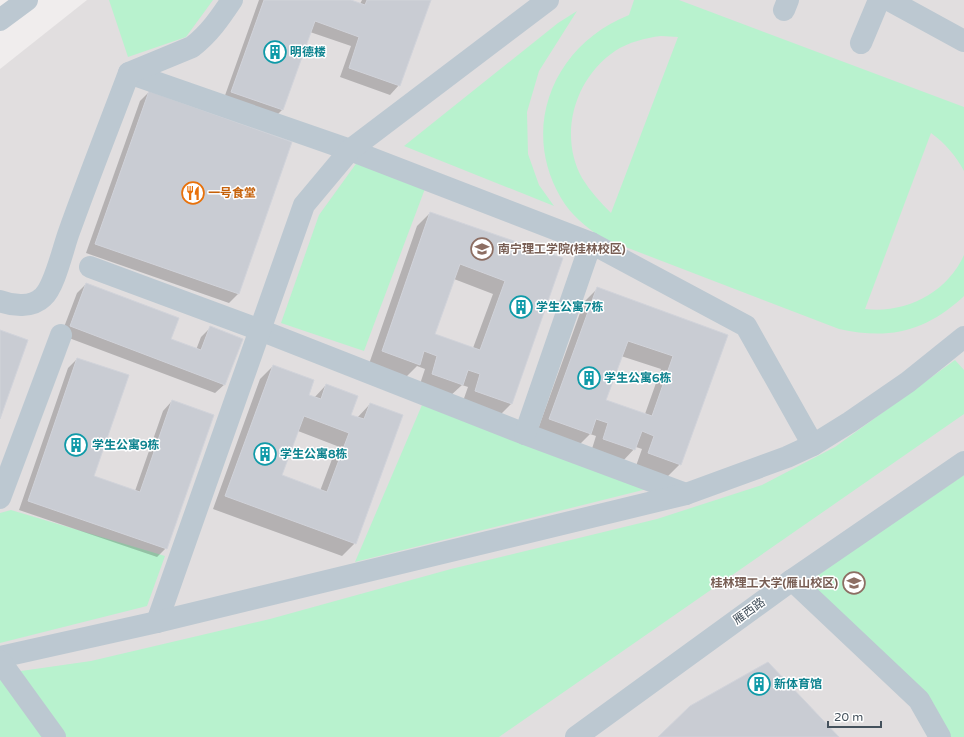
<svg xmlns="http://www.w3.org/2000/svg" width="964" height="737" viewBox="0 0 964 737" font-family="'Varela Round','Noto Sans SC',sans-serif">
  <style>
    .education { fill: #e1dedf }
    .green { fill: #b8f2ce; fill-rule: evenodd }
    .shadow { fill: #0003; fill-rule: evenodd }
    .building { fill: #c9ccd3; stroke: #d1d3da; fill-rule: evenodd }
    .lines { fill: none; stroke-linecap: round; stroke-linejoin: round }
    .minor { stroke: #bcc8d1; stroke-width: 22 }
    .labels { text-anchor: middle; stroke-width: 3; stroke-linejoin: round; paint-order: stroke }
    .culture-label { font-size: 12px; font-weight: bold; fill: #0d838f; stroke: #fff; text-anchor: start }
    .food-label { font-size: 12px; font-weight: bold; fill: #c56008; stroke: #fff; text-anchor: start }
    .education-label { font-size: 12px; font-weight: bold; fill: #785e54; stroke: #fff; text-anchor: start }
    .street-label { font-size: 12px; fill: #44515c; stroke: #fff }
  </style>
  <rect width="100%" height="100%" fill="#f0eded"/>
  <path class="education" d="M87 0H964V737H0V69Z"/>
  <g class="green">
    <path d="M109 0H213L186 37 128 57Z"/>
    <path d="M634 0H679L964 107V171C956 156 945 143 931 133L865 309C905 314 947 293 964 255V296L962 298C924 332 889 340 839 329L602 238C586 227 571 215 561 198 519 127 555 44 629 15ZM661 36 678 37 611 213C600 202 590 191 582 178 558 134 575 78 615 51 629 42 645 38 661 36Z"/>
    <path d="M577 11 539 71 527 112 528 154 539 185 554 206 404 146 558 23Z"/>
    <path d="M358 161 426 186 364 351 281 323 319 215Z"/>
    <path d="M955 360 964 370V414L499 737H0V674L91 661 270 619 451 569 657 519 762 485 835 447Z"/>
    <path d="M422 405 651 488 355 562Z"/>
    <path d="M964 475V737H944L804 582Z"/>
    <path d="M11 510 165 556 147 606 0 643V513Z"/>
  </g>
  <g class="shadow">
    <path d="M259 0H348L360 4 362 0H430L399 85 390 95 340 77 351 46 310 32 282 110 273 119 223 101Z"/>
    <path d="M149 92 291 142 238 294 229 303 86 253 140 101Z"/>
    <path d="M430 213 562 259 512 403 499 416 462 404 468 387 462 385 449 397 419 387 425 369 417 366 406 377 369 364 417 226ZM454 279 493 294 473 348 434 334Z"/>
    <path d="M86 284 170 340 196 350 201 337 210 328 225 384 215 393 61 335 77 293Z"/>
    <path d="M597 289 727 336 680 464 667 477 636 466 642 449 636 447 621 463 591 452 596 436 590 434 577 447 537 432 584 302ZM621 356 661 369 645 414 605 401Z"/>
    <path d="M77 359 93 476 135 491 163 411 172 401 166 548 157 557 19 510 68 368Z"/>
    <path d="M273 366 308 396 314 398 326 385 350 415 357 418 370 404 355 543 342 556 213 509 260 379ZM298 431 337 446 320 491 281 476Z"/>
  </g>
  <g class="building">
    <path d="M264 0H351L365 5 367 0H431L400 86 349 68 359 37 315 21 283 110 231 92Z"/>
    <path d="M149 91 292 142 239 294 95 244Z"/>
    <path d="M430 212 563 258 512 404 475 391 480 374 468 370 463 385 432 374 437 356 424 351 420 365 382 351ZM460 264 505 281 480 350 435 334Z"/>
    <path d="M86 283 179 318 171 339 201 350 210 326 243 339 225 385 70 326Z"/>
    <path d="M597 287 728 335 681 465 648 453 654 436 642 431 635 450 603 439 608 423 596 419 591 434 549 419ZM628 341 673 356 652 416 606 400Z"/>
    <path d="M0 330 28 340 0 419Z"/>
    <path d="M77 358 129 375 94 476 140 492 172 400 214 415 167 549 28 501Z"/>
    <path d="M273 365 314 380 309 395 321 399 326 384 358 396 351 415 364 419 370 403 403 415 356 544 225 496ZM304 416 349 433 327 492 282 475Z"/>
    <path d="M768 662 839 737H658L690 706Z"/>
  </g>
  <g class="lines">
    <g class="minor">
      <path d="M889 0 964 41"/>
      <path d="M784 10 788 0"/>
      <path d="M0 20 27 0"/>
      <path d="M861 43 879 0"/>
      <path d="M129 73 350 150 591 243 746 326 813 445"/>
      <path d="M90 267 260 330 525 434 686 494"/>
      <path d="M0 301C13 306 32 308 43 297 55 286 63 248 69 232 88 179 109 126 129 73L192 47C209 34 220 18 232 0"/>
      <path d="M525 434 591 243"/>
      <path d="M0 498 61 335"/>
      <path d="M792 580 919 700 940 737"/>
      <path d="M157 622 304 205 350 150 548 0"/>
      <path d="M0 657 157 622 686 494 787 457 813 445 850 422 908 382 964 337"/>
      <path d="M0 661 55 737"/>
      <path d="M576 737 792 580 964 462"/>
    </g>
  </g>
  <defs>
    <g id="building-ring" transform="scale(1.15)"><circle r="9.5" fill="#fff" stroke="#0f9aa8" stroke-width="1.5"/><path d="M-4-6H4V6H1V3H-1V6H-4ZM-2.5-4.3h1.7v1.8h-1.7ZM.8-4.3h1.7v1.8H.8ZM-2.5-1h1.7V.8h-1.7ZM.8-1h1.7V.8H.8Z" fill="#0f9aa8"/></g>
    <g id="restaurant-ring" transform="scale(1.15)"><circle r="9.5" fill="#fff" stroke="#e8710a" stroke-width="1.5"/><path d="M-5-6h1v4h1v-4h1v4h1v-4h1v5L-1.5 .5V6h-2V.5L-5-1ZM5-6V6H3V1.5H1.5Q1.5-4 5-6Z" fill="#e8710a"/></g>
    <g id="university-ring" transform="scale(1.15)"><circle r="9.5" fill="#fff" stroke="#8d6e63" stroke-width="1.5"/><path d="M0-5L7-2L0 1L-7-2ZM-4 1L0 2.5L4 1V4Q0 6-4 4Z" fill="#8d6e63"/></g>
  </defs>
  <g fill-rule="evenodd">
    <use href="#building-ring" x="275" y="52"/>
    <use href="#restaurant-ring" x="193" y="193"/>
    <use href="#university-ring" x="482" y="249"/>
    <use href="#building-ring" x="521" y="307"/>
    <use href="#building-ring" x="589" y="378"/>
    <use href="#building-ring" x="76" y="445"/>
    <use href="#building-ring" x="265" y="454"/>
    <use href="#university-ring" x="854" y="583"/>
    <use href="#building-ring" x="759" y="684"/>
  </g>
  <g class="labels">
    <g class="culture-label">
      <text x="290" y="56">明德楼</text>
      <text x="536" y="311">学生公寓7栋</text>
      <text x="604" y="382">学生公寓6栋</text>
      <text x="92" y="449">学生公寓9栋</text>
      <text x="280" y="458">学生公寓8栋</text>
      <text x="774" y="688">新体育馆</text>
    </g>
    <g class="food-label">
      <text x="208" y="197">一号食堂</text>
    </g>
    <g class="education-label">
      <text x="498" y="253">南宁理工学院(桂林校区)</text>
      <text x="838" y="587" text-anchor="end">桂林理工大学(雁山校区)</text>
    </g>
    <g class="street-label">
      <text transform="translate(749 611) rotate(-36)" y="4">雁西路</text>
    </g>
  </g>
  <path d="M828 721v6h53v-6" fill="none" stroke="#44515c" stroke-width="2"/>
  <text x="834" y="721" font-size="12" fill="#44515c" stroke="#ffffff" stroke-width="3" paint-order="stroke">20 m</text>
</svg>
